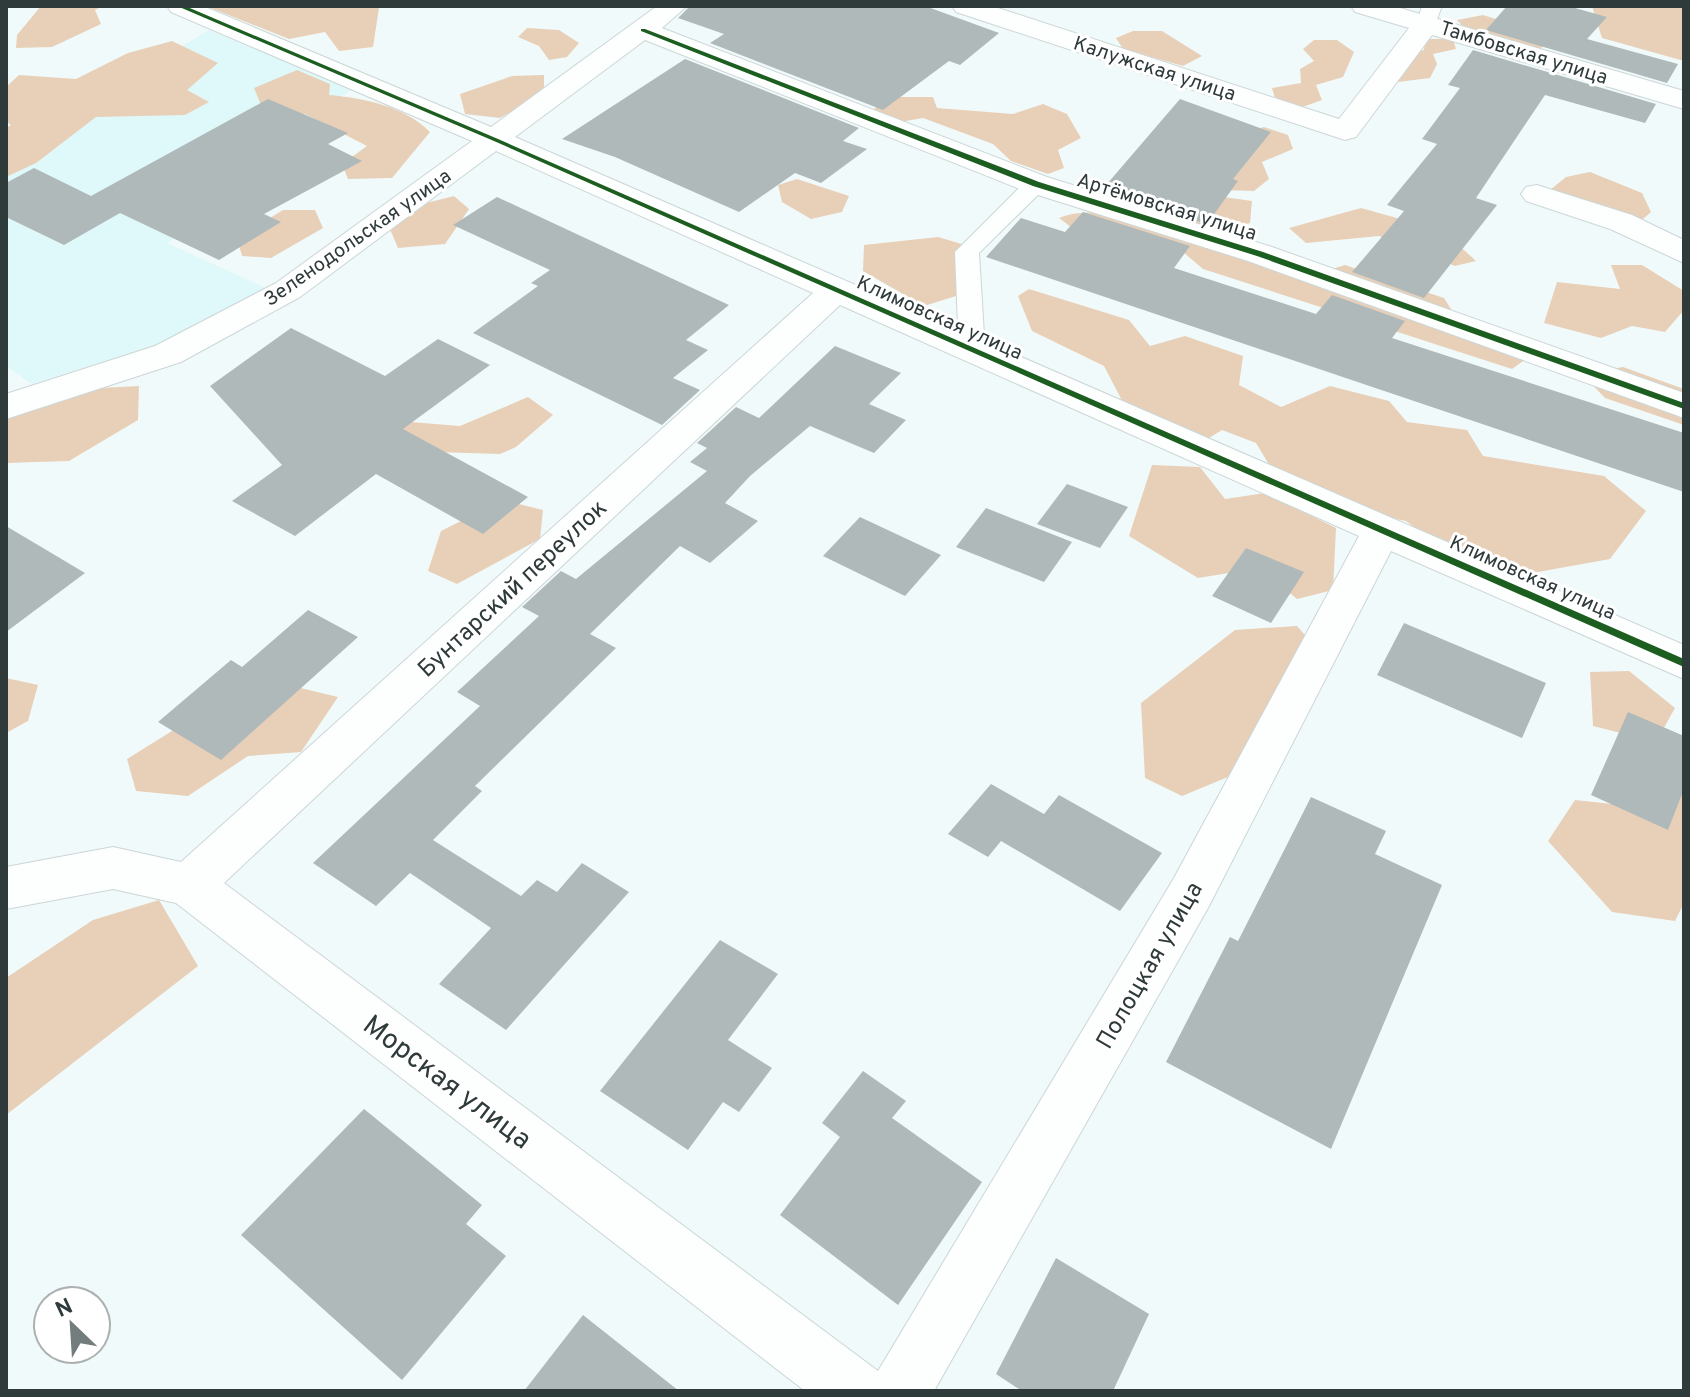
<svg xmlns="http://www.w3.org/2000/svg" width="1690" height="1397" viewBox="0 0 1690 1397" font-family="Overpass,sans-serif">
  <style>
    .built { fill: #dff8f9 }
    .forest { fill: #e8d0b8 }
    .building { fill: #b0b9ba }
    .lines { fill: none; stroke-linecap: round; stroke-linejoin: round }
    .lane-casing { stroke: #ccd6d6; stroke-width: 2 }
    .street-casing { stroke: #ccd6d6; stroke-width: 2 }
    .lane { fill: #fdfefe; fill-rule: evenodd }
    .street { fill: #fdfefe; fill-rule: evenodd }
    .cycleway-casing { stroke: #fff; stroke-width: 5 }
    .cycleway { fill: #1b5e20; fill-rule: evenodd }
    .labels { text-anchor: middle; stroke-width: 6; stroke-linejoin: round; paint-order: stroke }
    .far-street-label { font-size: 20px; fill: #2f3a3b; stroke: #fff }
    .street-label { font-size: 24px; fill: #2f3a3b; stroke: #fff }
    .near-street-label { font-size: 28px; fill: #2f3a3b; stroke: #fff }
  </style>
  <rect width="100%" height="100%" fill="#f1fafb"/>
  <path class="built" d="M209 30 355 88 173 200 205 218 167 243 268 289 159 344 32 384 6 366V151Z"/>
  <g class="forest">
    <path d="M41 6H103L95 10 101 24 52 47 16 48 17 35Z"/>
    <path d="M206 6H383L379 8 373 47 339 51 325 32 289 39Z"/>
    <path d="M1592 6H1684V61L1602 38Z"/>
    <path d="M1483 15 1541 33 1549 44 1534 51 1467 31 1457 20Z"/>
    <path d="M527 28 559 30 579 43 567 57 549 60 539 46 518 37Z"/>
    <path d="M1133 31H1162L1202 56 1183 66 1123 49 1116 38Z"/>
    <path d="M1425 39H1453L1456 49 1433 54 1437 64 1430 78 1398 82 1385 71 1399 54 1424 50Z"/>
    <path d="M1314 40H1337L1354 52 1343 77 1316 85 1322 100 1297 109 1277 105 1272 88 1301 83 1300 69 1314 61 1303 49Z"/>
    <path d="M172 41 218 63 187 90 209 102 185 115 96 117 36 163 6 177V128L11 125 6 121V87L19 75 76 79 128 53Z"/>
    <path d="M297 70 330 84 329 95C364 98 404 106 430 132L392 178 348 179 342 164 367 146 305 114 264 112 254 88Z"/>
    <path d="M544 75V93L500 118 465 114 460 94 512 76Z"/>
    <path d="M887 97H933L937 108 1013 114 1043 104 1067 114 1081 138 1058 150 1064 168 1048 174 1011 161 993 144 923 118 900 122 872 111Z"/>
    <path d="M1264 127 1288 135 1293 149 1262 162 1269 179 1254 191 1223 190 1245 132Z"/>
    <path d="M1590 172 1642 193 1651 212 1635 226 1550 190 1566 177Z"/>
    <path d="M797 179 849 196 842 212 811 219 782 202 778 185Z"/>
    <path d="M454 196 469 209 445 244 398 248 389 227 418 205Z"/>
    <path d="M1217 196 1252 201 1250 223 1215 234 1306 277 1345 265 1444 298 1459 322 1529 357 1512 369 1203 269 1183 252 1076 231 1059 218C1089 206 1118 220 1145 197Z"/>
    <path d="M1361 208 1443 231 1476 261 1455 266 1379 236 1306 243 1289 228Z"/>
    <path d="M283 210H315L323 228 271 258 242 256 237 238Z"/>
    <path d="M938 237 965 245 956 296 924 306 863 271 864 245Z"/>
    <path d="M1611 265H1642L1684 291V310L1665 332 1632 326 1601 338 1544 323 1557 282 1620 289Z"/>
    <path d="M1029 289 1129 320 1150 346 1185 336 1243 356 1239 385 1281 407 1330 386 1389 401 1407 422 1467 430 1483 456 1604 476 1646 511 1610 559 1510 577 1436 544 1406 521 1358 512 1276 476 1256 443 1222 430 1199 444 1130 416 1104 366 1032 331 1018 296Z"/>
    <path d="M1623 367 1684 389V425L1605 398 1582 374Z"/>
    <path d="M139 386 138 420 69 461 6 463V410L79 389Z"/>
    <path d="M528 397 553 415 516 447 500 454 434 452 386 420 460 426Z"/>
    <path d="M1152 465 1200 467 1225 499 1265 493 1336 528 1333 590 1297 599 1260 568 1198 578 1129 536Z"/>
    <path d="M503 500 543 510 540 539 457 584 428 571 441 531Z"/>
    <path d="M1297 626 1324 656 1269 760 1182 796 1145 778 1141 703 1235 630Z"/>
    <path d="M1629 671 1675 708 1656 742 1593 726 1590 672Z"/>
    <path d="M6 678 38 685 28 721 6 733Z"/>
    <path d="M288 685 338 697 301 752 248 756 188 796 136 791 127 759 180 726Z"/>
    <path d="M1684 778V903L1675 921 1612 912 1548 841 1575 800 1649 808Z"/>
    <path d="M159 900 198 966 6 1115V978L93 920Z"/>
  </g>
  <g class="building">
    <path d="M690 6H925L999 33 960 65 949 61 883 110 710 43 724 34 678 18Z"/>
    <path d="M1507 6H1568L1607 17 1587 39 1678 64 1667 83 1486 30Z"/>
    <path d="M1473 50 1656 104 1645 123 1545 95 1476 198 1497 205 1424 298 1352 272 1404 211 1387 205 1437 144 1422 139 1460 88 1448 85Z"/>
    <path d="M685 59 859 128 843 141 867 149 821 183 795 173 739 212 615 157 562 139Z"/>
    <path d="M268 99 348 133 328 144 362 161 264 214 281 222 219 260 120 213 64 245 6 217V183L34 168 91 196Z"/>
    <path d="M1180 99 1271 132 1233 179 1238 181 1207 224 1101 191Z"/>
    <path d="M497 197 729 305 686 340 708 350 673 378 700 390 662 425 473 333 538 286 531 283 550 270 453 225Z"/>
    <path d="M1083 212 1190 246 1174 268 1316 314 1332 295 1405 321 1392 338 1684 433V492L986 257 1021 218 1065 232Z"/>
    <path d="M291 328 385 376 438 339 490 365 403 429 528 497 483 534 376 474 295 536 232 501 282 465 210 386Z"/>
    <path d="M835 346 901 373 869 404 906 420 874 453 810 426 750 476 725 503 758 521 710 563 680 546 590 634 616 648 475 786 482 791 433 840 521 896 537 880 557 892 582 863 629 892 506 1030 439 984 491 928 410 873 376 906 313 863 480 706 457 692 539 616 522 607 561 571 576 579 707 471 690 462 707 448 697 443 736 407 759 418Z"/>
    <path d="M1067 484 1128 507 1100 548 1037 524Z"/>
    <path d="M986 508 1072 542 1044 582 956 547Z"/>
    <path d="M860 517 941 555 905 596 823 556Z"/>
    <path d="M6 526 85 573 6 632Z"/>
    <path d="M1246 548 1304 572 1271 623 1212 596Z"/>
    <path d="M308 610 358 637 221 760 158 722 231 660 242 667Z"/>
    <path d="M1404 623 1546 683 1522 738 1377 675Z"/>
    <path d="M1628 712 1684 736V789L1668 830 1591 795Z"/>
    <path d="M991 784 1044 814 1059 795 1162 853 1120 911 1001 841 988 857 948 834Z"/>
    <path d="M1311 797 1386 831 1375 854 1442 885 1331 1149 1166 1062 1230 937 1238 941Z"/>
    <path d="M720 940 778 974 728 1040 772 1068 739 1112 723 1102 688 1150 600 1091Z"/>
    <path d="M863 1071 906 1101 892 1118 982 1182 898 1305 780 1215 840 1137 822 1123Z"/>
    <path d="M364 1109 482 1205 466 1224 506 1256 402 1380 241 1235Z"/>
    <path d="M1056 1258 1149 1314 1113 1391H1022L996 1374Z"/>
    <path d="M583 1315 679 1391H524Z"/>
  </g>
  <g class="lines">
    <g class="lane-casing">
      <g id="lane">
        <path d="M1422 6H1442L1434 27 1427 29 1417 23Z"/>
        <path d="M1036 177 1047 184 1044 189 979 253 985 351 981 357H963L959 351 955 252 1028 179Z"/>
      </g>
    </g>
    <g class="street-casing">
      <g id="street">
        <path d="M167 6H203L491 127 657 6H687L662 28 1047 177 1272 247 1684 393V418L1248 261 1025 191 645 40 515 137 1684 645V679L1391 551 1208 908 934 1391H805L176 903 113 889 6 909V867L113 847 181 862 813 293 496 151 300 297 181 362 6 419V394L155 346 276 283 472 141 171 12ZM840 305 1359 536 1174 878 878 1371 224 883Z"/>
        <path d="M952 6H992L1339 119 1409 28 1355 12 1351 6H1393L1684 91V109L1432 35 1356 137 1345 140 956 12Z"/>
        <path d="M1537 185 1632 215 1684 240V263L1610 229 1526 201 1521 194 1526 187Z"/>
      </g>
    </g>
    <use href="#lane" class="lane"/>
    <use href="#street" class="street"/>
    <g class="cycleway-casing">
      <g id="cycleway">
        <path d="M177 6H185L498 139 1684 659V667L494 141Z"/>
        <path d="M641 29H645L1039 182 1263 252 1684 403V409L1257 256 1033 186 641 31Z"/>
      </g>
    </g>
    <use href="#cycleway" class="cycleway"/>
  </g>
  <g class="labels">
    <g class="far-street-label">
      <text transform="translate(1524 52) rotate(17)" y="7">Тамбовская улица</text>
      <text transform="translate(1155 68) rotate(18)" y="7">Калужская улица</text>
      <text transform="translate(1167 206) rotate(17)" y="7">Артёмовская улица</text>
      <text transform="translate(357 237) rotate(-35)" y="7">Зеленодольская улица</text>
      <text transform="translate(940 317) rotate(24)" y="7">Климовская улица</text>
      <text transform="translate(1533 577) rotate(24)" y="7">Климовская улица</text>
    </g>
    <g class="street-label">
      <text transform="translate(512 588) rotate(-43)" y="8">Бунтарский переулок</text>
      <text transform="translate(1149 965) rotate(-60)" y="8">Полоцкая улица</text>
    </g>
    <g class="near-street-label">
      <text transform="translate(448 1081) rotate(37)" y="10">Морская улица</text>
    </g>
  </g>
  <rect width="1690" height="1397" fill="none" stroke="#2f3a3b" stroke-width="16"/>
  <g transform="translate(72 1325) rotate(335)"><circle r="38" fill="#ffffff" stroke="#acb0b1" stroke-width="2"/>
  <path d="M0-6L14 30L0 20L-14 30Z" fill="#737d7e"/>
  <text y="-12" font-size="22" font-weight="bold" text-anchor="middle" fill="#2f3a3b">N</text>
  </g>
</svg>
